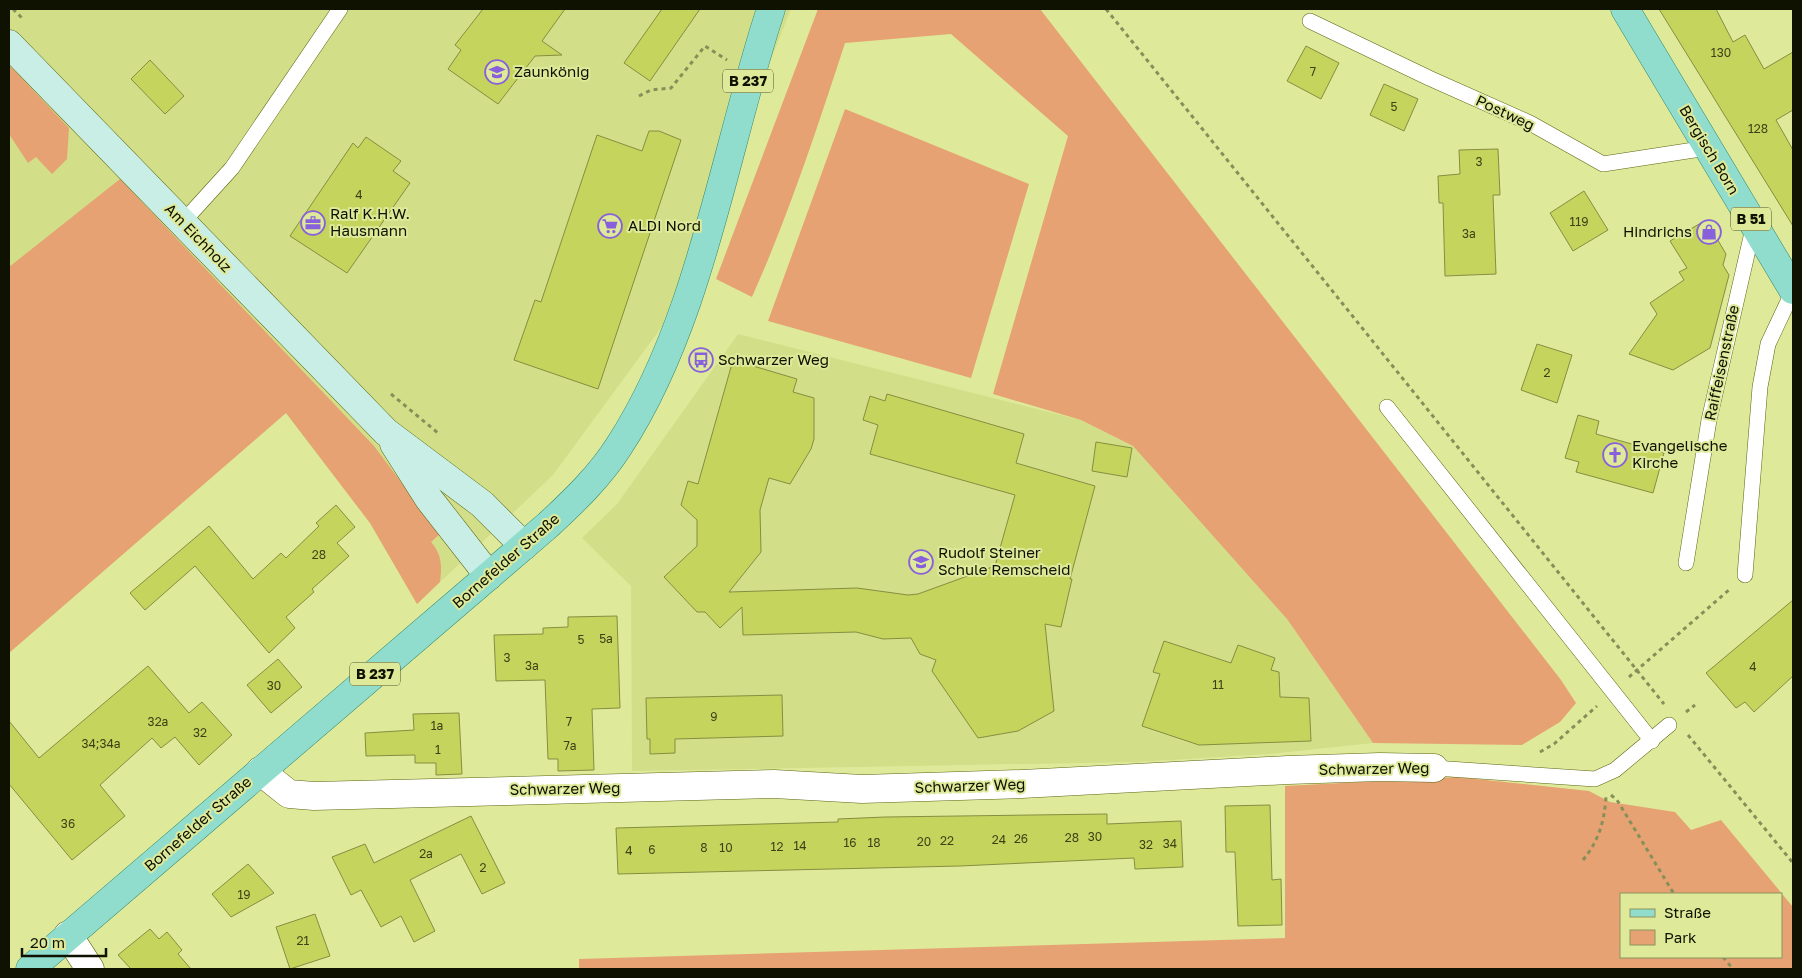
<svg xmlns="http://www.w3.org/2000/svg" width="1802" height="978" viewBox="0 0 1802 978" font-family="'Golos Text',sans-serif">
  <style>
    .built { fill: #d2df88 }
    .green { fill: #e6a273; fill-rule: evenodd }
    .building { fill: #c5d45d; stroke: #858e41 }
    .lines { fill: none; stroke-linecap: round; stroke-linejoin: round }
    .lane-casing { stroke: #5d6511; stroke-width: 16 }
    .street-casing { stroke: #5d6511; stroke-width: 29 }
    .secondary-casing { stroke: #5d6511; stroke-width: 29 }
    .primary-casing { stroke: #34886f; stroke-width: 29 }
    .path { stroke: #878f59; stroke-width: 3; stroke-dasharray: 4 4; stroke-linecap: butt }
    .lane { stroke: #fff; stroke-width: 15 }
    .street { stroke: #fff; stroke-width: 28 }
    .secondary { stroke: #c8eee6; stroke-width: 28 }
    .primary { stroke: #91ddcd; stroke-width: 28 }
    .labels { text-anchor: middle; stroke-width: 4; stroke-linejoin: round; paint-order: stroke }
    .number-label { font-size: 12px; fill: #3c4217 }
    .shield { fill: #deea9a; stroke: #4d532e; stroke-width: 1 }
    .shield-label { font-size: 14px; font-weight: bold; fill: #0f1200 }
    .poi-label { font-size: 15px; fill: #0f1200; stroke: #deea9a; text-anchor: start }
    .street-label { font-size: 15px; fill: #0f1200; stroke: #deea9a }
  </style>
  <rect width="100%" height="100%" fill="#deea9a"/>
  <g class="built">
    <path d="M9 9H791L669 317 553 475 417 604 370 523 286 413 9 653Z"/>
    <path d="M738 334 1081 420 1133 446 1287 619 1373 743 1269 754 1137 762 632 771 631 586 582 538 617 504Z"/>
  </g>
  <g class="green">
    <path d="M818 9H1040L1561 680 1576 703 1560 722 1522 745 1373 743 1287 619 1133 446 1081 420 993 394 1068 136 951 34 845 43C817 129 789 214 752 297L716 279Z"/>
    <path d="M9 65 69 128 67 159 52 174 36 157 28 163 9 134Z"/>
    <path d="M845 109 1029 184 971 378 768 321Z"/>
    <path d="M120 179 374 446 440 534 431 542C442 555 442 565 440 582L417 604 370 523 286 413 9 653V267Z"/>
    <path d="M1457 777 1589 791 1610 802 1675 812 1691 830 1721 820 1793 907V969H579V959L1285 938V786ZM1621 894H1781V957H1621Z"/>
  </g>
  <g class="building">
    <path d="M483 9H565L542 41 562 55 535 56 498 104 448 69 461 50 455 45Z"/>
    <path d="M662 9H700L650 81 624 63Z"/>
    <path d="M1659 9H1716L1733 42 1745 35 1764 69 1793 52V110L1776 120 1793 150V226Z"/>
    <path d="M1306 46 1339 63 1321 99 1287 81Z"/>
    <path d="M150 60 184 96 165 114 131 79Z"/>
    <path d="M1384 84 1418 99 1404 131 1370 115Z"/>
    <path d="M649 131H659L681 140 598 389 514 360 535 300 541 302 597 135 642 151Z"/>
    <path d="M366 137 401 161 393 171 410 183 347 273 290 236 353 143 358 148Z"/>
    <path d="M1498 149 1500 195H1493L1496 274 1445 276 1443 203H1439L1438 176 1460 174 1459 150Z"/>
    <path d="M1584 191 1608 230 1573 251 1550 213Z"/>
    <path d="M1706 220 1726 254 1723 265 1729 275 1710 348 1673 370 1629 354 1657 314 1650 303 1684 280 1679 272 1687 268 1670 241Z"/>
    <path d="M1537 344 1572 355 1557 403 1521 390Z"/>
    <path d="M733 360 797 379 793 392 814 398V439L811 449 790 484 769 478 760 510 761 552 729 592 857 588 908 595 918 594 995 566 1015 495 870 454 878 425 863 420 870 396 885 401 887 394 1024 434 1016 463 1095 486 1070 579H1072L1061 627 1045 624 1054 711 1018 731 978 738 932 671 936 660 920 654 911 638 883 639 856 632 743 635 742 607 720 628 705 612H697L664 577 697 546V520L681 505 688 481 698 484Z"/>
    <path d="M1578 415 1599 421 1596 434 1664 453 1653 493 1576 472 1579 462 1565 458Z"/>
    <path d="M1096 442 1132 448 1127 477 1092 471Z"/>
    <path d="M336 505 355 527 337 543 349 556 312 589 314 592 286 617 295 628 269 653 195 566 145 610 130 593 209 526 253 579 281 553 286 558 319 526 316 523Z"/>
    <path d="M1793 600V676L1754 712 1745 702 1736 708 1706 673Z"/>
    <path d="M617 616 620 708 592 709 594 770 558 771V759H548L545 680 496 681 494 635 543 634V628L568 627V617Z"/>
    <path d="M1164 641 1231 663 1238 645 1275 658 1271 670 1279 672 1280 697 1309 698 1311 741 1199 745 1142 726 1160 674 1153 672Z"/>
    <path d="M278 659 302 687 271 713 247 685Z"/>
    <path d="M148 666 189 713 202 702 232 735 199 765 175 737 161 748 152 738 100 785 125 816 72 860 9 784V721L39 758Z"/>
    <path d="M782 695 783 736 675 739V753L650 754V739H647L646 698Z"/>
    <path d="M459 713 462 774 436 775V763H415V755L366 756 365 733 414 730 413 714Z"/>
    <path d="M1270 805 1272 880 1281 879 1282 925 1238 926 1235 852H1226L1225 806Z"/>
    <path d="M1107 814V824L1181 821 1183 867 1135 869 1134 858 960 866 618 874 616 828 838 822V819L885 817Z"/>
    <path d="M471 816 505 883 482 894 461 854 410 880 435 931 414 942 401 916 381 927 361 890 351 895 332 857 365 844 374 863Z"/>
    <path d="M248 864 274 893 231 917 212 894Z"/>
    <path d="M315 914 330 956 290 969 276 927Z"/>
    <path d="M150 929 159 939 167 932 182 950 178 954 191 969H131L118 955Z"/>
  </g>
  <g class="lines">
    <g class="lane-casing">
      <g id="lane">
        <path d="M1310 21 1429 78 1530 123 1603 164 1707 148"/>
        <path d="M182 223 232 168 340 9"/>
        <path d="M1387 407 1652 741"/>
        <path d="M1686 563 1709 420 1754 224"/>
        <path d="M1745 575 1760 387 1768 344 1793 291"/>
        <path d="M1434 768 1595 779 1615 770 1669 725"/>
      </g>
    </g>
    <g class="street-casing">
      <g id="street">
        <path d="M260 771 289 794 314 796 774 784 862 789 1022 784 1288 770 1380 767 1434 768"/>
        <path d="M68 935 90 969"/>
      </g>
    </g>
    <g class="secondary-casing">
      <g id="secondary">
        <path d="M9 44 386 432 482 504 524 546"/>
        <path d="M394 444 429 499 489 576"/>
      </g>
    </g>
    <g class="primary-casing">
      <g id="primary">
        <path d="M1625 9 1793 290"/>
        <path d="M30 969 548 525C574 501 600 476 619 446 701 320 724 151 771 9"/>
      </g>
    </g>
    <g class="path">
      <path d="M13 9 22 18"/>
      <path d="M1106 9 1664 704"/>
      <path d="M639 96 651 90 671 88 705 46 727 60"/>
      <path d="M391 394 438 433"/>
      <path d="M1629 677 1730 589"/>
      <path d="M1686 712 1695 705"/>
      <path d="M1688 735 1793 863"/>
      <path d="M1540 752 1554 744 1597 706"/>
      <path d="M1611 795 1617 800 1674 894"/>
      <path d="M1583 860C1599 840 1604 823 1606 797"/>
      <path d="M1723 957 1733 969"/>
    </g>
    <use href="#lane" class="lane"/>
    <use href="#street" class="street"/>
    <use href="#secondary" class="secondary"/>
    <use href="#primary" class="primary"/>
  </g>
  <defs>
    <g id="school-ring" transform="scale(1.25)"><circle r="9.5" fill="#deea9a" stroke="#8860db" stroke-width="1.5"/><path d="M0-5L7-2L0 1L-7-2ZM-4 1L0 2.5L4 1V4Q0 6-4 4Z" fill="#8860db"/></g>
    <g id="office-ring" transform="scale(1.25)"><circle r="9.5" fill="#deea9a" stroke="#8860db" stroke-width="1.5"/><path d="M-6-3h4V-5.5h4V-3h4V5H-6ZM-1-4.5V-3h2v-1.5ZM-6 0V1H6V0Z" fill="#8860db"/></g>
    <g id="supermarket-ring" transform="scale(1.25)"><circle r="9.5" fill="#deea9a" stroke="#8860db" stroke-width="1.5"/><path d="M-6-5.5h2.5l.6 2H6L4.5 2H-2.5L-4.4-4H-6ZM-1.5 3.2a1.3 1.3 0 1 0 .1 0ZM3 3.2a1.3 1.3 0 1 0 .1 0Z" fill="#8860db"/></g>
    <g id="shop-ring" transform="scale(1.25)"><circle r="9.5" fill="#deea9a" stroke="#8860db" stroke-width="1.5"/><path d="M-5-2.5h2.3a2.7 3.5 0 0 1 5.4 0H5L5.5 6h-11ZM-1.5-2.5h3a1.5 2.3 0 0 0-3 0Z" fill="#8860db"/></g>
    <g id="bus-ring" transform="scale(1.25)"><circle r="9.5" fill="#deea9a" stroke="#8860db" stroke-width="1.5"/><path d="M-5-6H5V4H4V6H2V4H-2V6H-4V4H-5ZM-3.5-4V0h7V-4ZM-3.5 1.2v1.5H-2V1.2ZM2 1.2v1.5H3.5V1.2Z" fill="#8860db"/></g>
    <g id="church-ring" transform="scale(1.25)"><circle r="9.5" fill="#deea9a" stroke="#8860db" stroke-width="1.5"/><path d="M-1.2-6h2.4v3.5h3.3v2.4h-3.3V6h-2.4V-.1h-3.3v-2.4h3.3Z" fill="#8860db"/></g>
  </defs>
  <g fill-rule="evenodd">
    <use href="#school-ring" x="497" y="72"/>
    <use href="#office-ring" x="313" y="223"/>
    <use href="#supermarket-ring" x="610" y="226"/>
    <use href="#shop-ring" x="1709" y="232"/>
    <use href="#bus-ring" x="701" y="360"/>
    <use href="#church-ring" x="1615" y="455"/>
    <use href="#school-ring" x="921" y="562"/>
  </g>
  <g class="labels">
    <g class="number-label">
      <text x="1721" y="57">130</text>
      <text x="1313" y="76">7</text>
      <text x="1394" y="111">5</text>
      <text x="1758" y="133">128</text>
      <text x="1479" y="166">3</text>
      <text x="359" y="199">4</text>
      <text x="1579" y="226">119</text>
      <text x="1469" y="238">3a</text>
      <text x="1547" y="377">2</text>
      <text x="319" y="559">28</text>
      <text x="606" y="643">5a</text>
      <text x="581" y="644">5</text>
      <text x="507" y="662">3</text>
      <text x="532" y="670">3a</text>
      <text x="1753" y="671">4</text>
      <text x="1218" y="689">11</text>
      <text x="274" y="690">30</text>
      <text x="714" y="721">9</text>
      <text x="158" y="726">32a</text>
      <text x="569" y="726">7</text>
      <text x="437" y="730">1a</text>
      <text x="200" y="737">32</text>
      <text x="101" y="748">34;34a</text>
      <text x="570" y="750">7a</text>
      <text x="438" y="754">1</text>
      <text x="68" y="828">36</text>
      <text x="1095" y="841">30</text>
      <text x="1072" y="842">28</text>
      <text x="1021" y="843">26</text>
      <text x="999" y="844">24</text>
      <text x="947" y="845">22</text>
      <text x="924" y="846">20</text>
      <text x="850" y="847">16</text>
      <text x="874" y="847">18</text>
      <text x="1170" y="848">34</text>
      <text x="1146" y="849">32</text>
      <text x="800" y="850">14</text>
      <text x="777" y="851">12</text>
      <text x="704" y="852">8</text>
      <text x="726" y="852">10</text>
      <text x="652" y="854">6</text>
      <text x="629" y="855">4</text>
      <text x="426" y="858">2a</text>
      <text x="483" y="872">2</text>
      <text x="244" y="899">19</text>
      <text x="303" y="945">21</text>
    </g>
    <g class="shield">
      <rect x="723" y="69.5" width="50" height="23" rx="4"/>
      <rect x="1731" y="207.5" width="40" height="23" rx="4"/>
      <rect x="350" y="662.5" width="50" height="23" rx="4"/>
    </g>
    <g class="shield-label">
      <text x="748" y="86">B 237</text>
      <text x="1751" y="224">B 51</text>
      <text x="375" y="679">B 237</text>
    </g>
    <g class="poi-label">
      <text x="514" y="77">Zaunkönig</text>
      <text x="330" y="219">Ralf K.H.W.<tspan x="330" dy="17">Hausmann</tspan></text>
      <text x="628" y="231">ALDI Nord</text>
      <text x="1692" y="237" text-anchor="end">Hindrichs</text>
      <text x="718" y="365">Schwarzer Weg</text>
      <text x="1632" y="451">Evangelische<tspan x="1632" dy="17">Kirche</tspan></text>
      <text x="938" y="558">Rudolf Steiner<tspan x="938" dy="17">Schule Remscheid</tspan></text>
    </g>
    <g class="street-label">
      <text transform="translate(1505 113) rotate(25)" y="5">Postweg</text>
      <text transform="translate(1709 150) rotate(59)" y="5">Bergisch Born</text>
      <text transform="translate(198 238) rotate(46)" y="5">Am Eichholz</text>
      <text transform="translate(1722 363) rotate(-78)" y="5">Raiffeisenstraße</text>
      <text transform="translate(506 561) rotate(-41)" y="5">Bornefelder Straße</text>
      <text transform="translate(1374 769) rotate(-1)" y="5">Schwarzer Weg</text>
      <text transform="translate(970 786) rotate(-2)" y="5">Schwarzer Weg</text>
      <text transform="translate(565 789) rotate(-1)" y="5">Schwarzer Weg</text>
      <text transform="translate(198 824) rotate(-41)" y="5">Bornefelder Straße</text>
    </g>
  </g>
  <rect width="1802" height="978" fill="none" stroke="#0f1200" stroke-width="20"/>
  <rect x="1620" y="893" width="162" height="65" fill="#deea9a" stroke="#8b945c"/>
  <rect x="1630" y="909" width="25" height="8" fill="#91ddcd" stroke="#8b945c"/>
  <text x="1664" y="918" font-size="15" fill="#0f1200">Straße</text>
  <rect x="1630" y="930" width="25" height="15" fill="#e6a273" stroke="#8b945c"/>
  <text x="1664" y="943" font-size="15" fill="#0f1200">Park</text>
  <path d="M22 948v8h84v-8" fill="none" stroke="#0f1200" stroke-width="2.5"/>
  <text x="30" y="948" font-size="15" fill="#0f1200" stroke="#deea9a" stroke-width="4" paint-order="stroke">20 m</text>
</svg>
